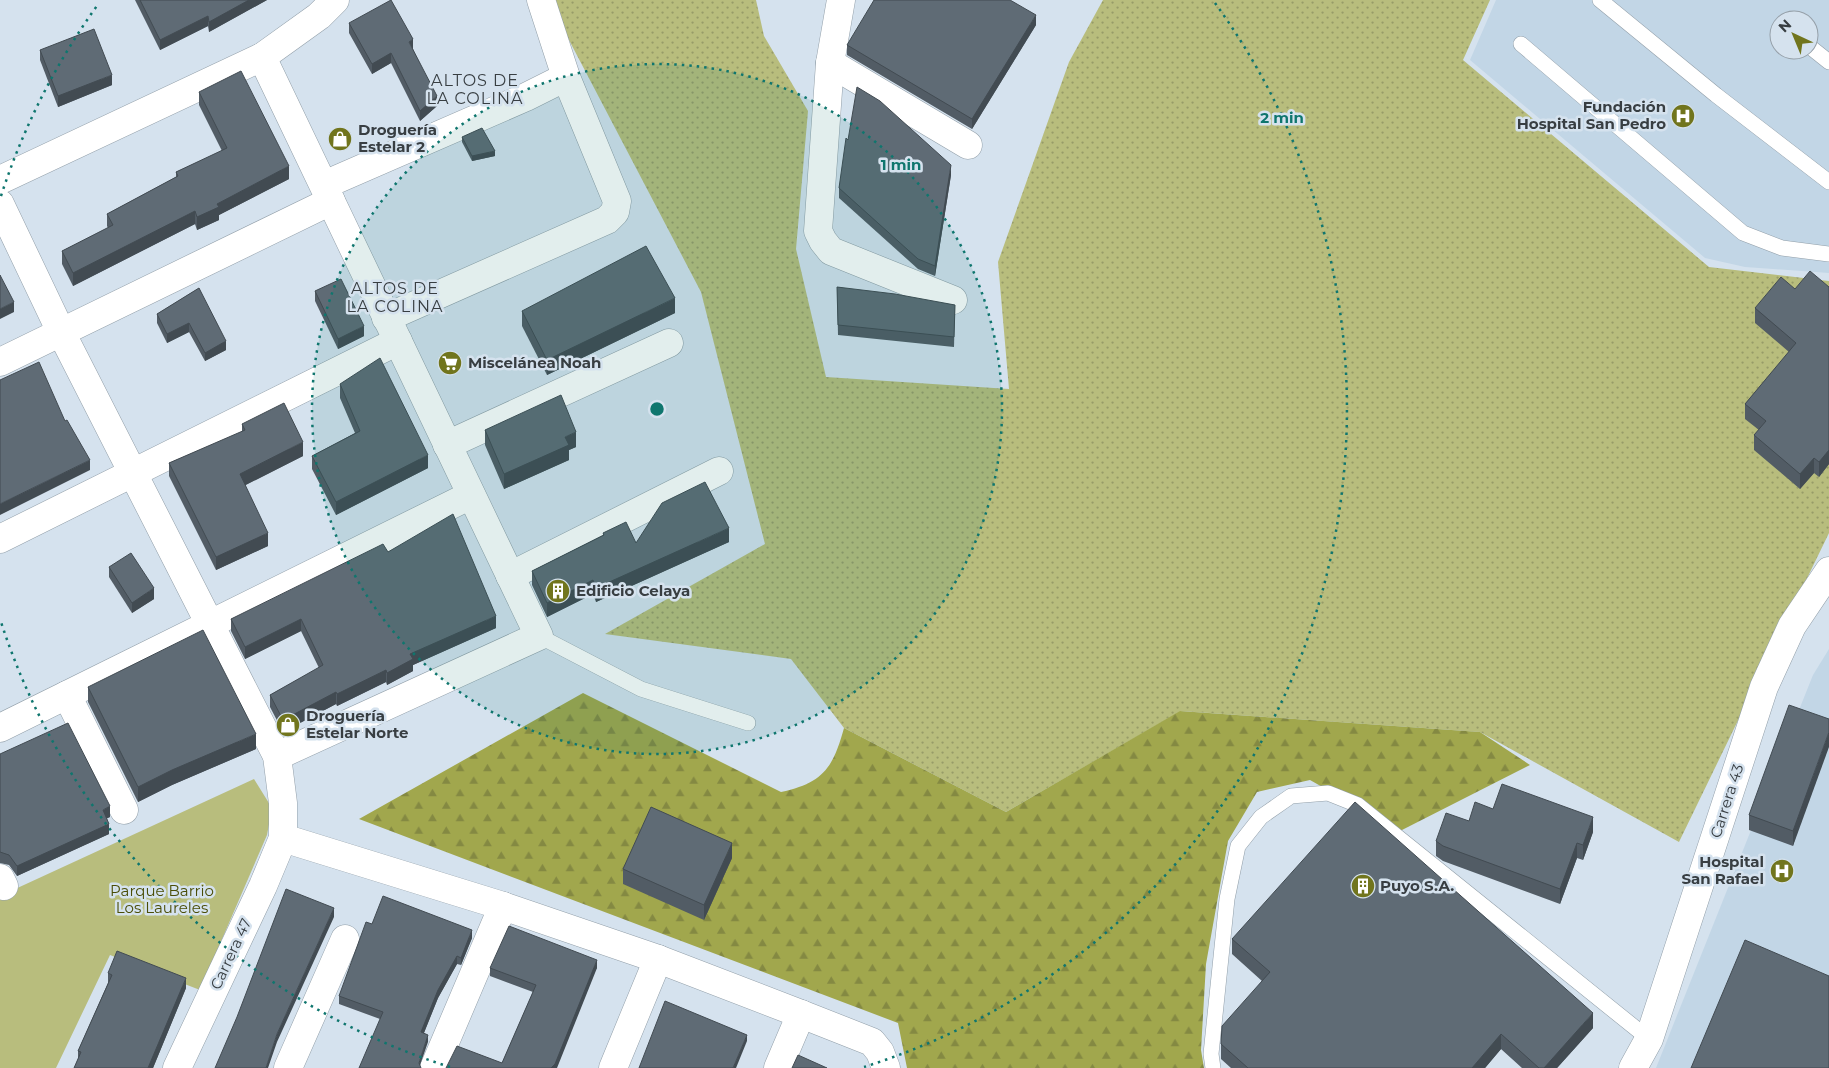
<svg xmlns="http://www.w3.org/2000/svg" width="1829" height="1068" viewBox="0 0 1829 1068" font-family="Montserrat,sans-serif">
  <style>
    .built { fill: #c2d6e6; fill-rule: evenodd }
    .grass { fill: url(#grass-dots) }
    .forest { fill: url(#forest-firs) }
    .park { fill: #b8bd7d }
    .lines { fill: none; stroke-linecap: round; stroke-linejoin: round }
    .service-casing { stroke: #929fa9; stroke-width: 16 }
    .minor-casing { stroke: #929fa9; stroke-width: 29 }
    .tertiary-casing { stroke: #929fa9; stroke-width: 29 }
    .service { stroke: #fff; stroke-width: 15 }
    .minor { stroke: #fff; stroke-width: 28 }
    .tertiary { stroke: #fff; stroke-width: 28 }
    .wall { fill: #525c65 }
    .shaded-wall { fill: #424b52 }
    .building { fill: #5f6b75; stroke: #424b52 }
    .ring { fill: none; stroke: #0f766e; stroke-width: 2.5; stroke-dasharray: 2.5 5 }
    .labels { text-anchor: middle; stroke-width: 5; stroke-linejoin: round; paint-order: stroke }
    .poi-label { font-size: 15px; font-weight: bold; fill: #383e42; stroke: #d5e2ee; text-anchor: start }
    .street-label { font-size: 15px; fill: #383e42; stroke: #d5e2ee }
    .park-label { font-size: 15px; fill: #4a4d06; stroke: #d5e2ee }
    .neighbourhood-label { font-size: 16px; letter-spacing: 1px; fill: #383e42; stroke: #d5e2ee }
    .centre { fill: #0f766e; stroke: #d5e2ee; stroke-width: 2.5 }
    .ring-label { font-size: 15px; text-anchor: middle; font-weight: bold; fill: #0f766e; stroke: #d5e2ee; stroke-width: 5; stroke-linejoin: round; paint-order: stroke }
  </style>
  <defs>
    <pattern id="grass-dots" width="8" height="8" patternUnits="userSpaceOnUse" patternTransform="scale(1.25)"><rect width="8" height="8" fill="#b8bd7d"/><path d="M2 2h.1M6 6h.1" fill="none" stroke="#979b68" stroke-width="1.8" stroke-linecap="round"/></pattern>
    <pattern id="forest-firs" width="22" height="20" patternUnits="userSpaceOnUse" patternTransform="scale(1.25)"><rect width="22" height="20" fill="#a1a74d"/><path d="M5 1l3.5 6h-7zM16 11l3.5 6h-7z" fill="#848942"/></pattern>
  </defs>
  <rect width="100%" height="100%" fill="#d5e2ee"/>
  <g class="built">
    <path d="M1496 0H1829V273L1745 267 1705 258 1470 60ZM1779 20H1809V50H1779Z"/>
    <path d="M1829 649V1068H1656L1813 675Z"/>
  </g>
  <path class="grass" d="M548 0H756L764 36 808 111 796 249 826 377 1009 389 998 262 1069 62 1103 0H1490L1463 60 1709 267 1829 281V533L1679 842 1480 732 1181 711 1006 812 844 728 791 659 605 634 765 544 701 292Z"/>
  <path class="forest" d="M583 693 781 792C823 783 833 768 844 728L1006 812 1180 711 1480 732 1530 765 1400 831 1310 780 1257 792 1228 841 1206 964 1201 1050 1204 1068H907L898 1023 359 819Z"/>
  <path class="park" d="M254 779 272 808 267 835 200 990 110 955 56 1068H0V896Z"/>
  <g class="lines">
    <g class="service-casing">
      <g id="service">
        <path d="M1600 0 1716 95 1829 182"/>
        <path d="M1521 44 1743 233 1782 248 1829 254"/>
        <path d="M1809 46 1829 62"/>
        <path d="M539 636 641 689 748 723"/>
        <path d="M1213 1068 1211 1054 1227 899 1238 846 1261 817 1291 796 1328 793 1358 805 1649 1039"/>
      </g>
    </g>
    <g class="minor-casing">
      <g id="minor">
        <path d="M841 0 830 63 818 231 823 241 831 251 953 300"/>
        <path d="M262 57 539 636 277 756"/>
        <path d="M830 63 968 145"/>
        <path d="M324 185 526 97 566 77"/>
        <path d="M386 318 607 220 615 212 617 201 566 77 541 0"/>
        <path d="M0 362 331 201"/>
        <path d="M447 445 669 343"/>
        <path d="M0 539 398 341"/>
        <path d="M510 576 719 471"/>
        <path d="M67 695 124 810"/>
        <path d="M0 728 471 495"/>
        <path d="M283 838 503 906 658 959 801 1014 872 1042 880 1052 886 1068"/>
        <path d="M0 878 4 886"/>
        <path d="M288 1068 345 939"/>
        <path d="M434 1068 503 906"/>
        <path d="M613 1068 658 959"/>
        <path d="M778 1068 801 1014"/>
      </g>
    </g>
    <g class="tertiary-casing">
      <g id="tertiary">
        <path d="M0 180 262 57 319 16 335 0"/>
        <path d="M0 204 61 332 277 756 283 803V838L263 886 177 1068"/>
        <path d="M1633 1068 1649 1039 1764 687 1792 626 1829 571"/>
      </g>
    </g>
    <use href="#service" class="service"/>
    <use href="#minor" class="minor"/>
    <use href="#tertiary" class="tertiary"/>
  </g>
  <g class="wall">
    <path d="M135 0H267L209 32 208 26 160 50Z"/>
    <path d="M349 23 413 49 437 106 420 121 391 63 372 74 349 33Z"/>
    <path d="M1036 25 972 129 847 55V45Z"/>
    <path d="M40 50 112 85 58 107 40 60Z"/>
    <path d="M199 92 289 179 219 215V220L197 230 195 224 73 286 62 264V251L108 228 107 226V214L176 177V172L222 151 199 105Z"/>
    <path d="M462 137 495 156 472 161 462 142Z"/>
    <path d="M848 140 951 175 935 276 918 269 839 198V188Z"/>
    <path d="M837 287 955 305 954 347 838 335Z"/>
    <path d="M1829 287V464L1819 477 1814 473 1800 489 1754 450V435L1759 430 1745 419V404L1789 352 1755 323V308L1795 289Z"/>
    <path d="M199 288 226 350 205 361 189 332 167 343 157 323V314Z"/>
    <path d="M315 291 364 336 338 349 315 301Z"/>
    <path d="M522 311 675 313 547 375 522 326Z"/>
    <path d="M340 384 428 468 336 515 312 469V456L355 433 340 398Z"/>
    <path d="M242 424 303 456 245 485 268 546 216 570 169 476V463L242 432Z"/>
    <path d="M485 430 576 447 569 450V460L504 489 485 445Z"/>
    <path d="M603 533 636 543 729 542 596 602 593 594 547 617 532 585V571L603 535Z"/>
    <path d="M388 552 496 628 413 665V671L387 685 386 682 337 706 336 704 283 732 270 707V695L319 668 301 631 245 659 231 631V619Z"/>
    <path d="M109 567 154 599 132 613 109 577Z"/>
    <path d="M88 687 256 749 172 785 138 802 88 702Z"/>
    <path d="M1829 719 1793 846 1749 830V815Z"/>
    <path d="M0 754 110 817 107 818 109 834 17 876 9 865 0 863Z"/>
    <path d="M1493 809 1593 832 1583 860 1577 858 1560 904 1443 861 1436 856V841L1469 821Z"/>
    <path d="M732 858 704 920 623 884V869Z"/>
    <path d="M372 924 472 938 461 965 457 964 438 998 424 1033 428 1042 380 1019 339 1004V996Z"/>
    <path d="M1232 939 1593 1028 1557 1068H1522L1501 1049 1485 1068H1231L1221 1059V1044L1262 981 1232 954Z"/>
    <path d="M490 968H597L502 1063 533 992 490 976Z"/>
    <path d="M108 973 186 988 153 1068H74L78 1059V1051L108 983Z"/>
  </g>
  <g class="shaded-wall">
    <path d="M249 0H267L209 32V22Z"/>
    <path d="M1036 15V25L972 129V119Z"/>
    <path d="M208 16V26L160 50V40Z"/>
    <path d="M413 39V50L409 42Z"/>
    <path d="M391 53V63L372 74V64Z"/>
    <path d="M112 75V85L58 107V96Z"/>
    <path d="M437 96V106L420 121V111Z"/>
    <path d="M495 151V156L472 161V156Z"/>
    <path d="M951 165V175L935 276V266Z"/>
    <path d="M289 166V179L219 215V220L197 230V217L217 204Z"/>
    <path d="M195 211V224L73 286V273Z"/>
    <path d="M675 298V313L547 375V360Z"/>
    <path d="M14 302V312L0 319V309Z"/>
    <path d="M189 323V332L167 343V334Z"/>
    <path d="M364 326V336L338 349V339Z"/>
    <path d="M226 341V350L205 361V353Z"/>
    <path d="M576 432V447L569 450V460L504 489V474L565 437Z"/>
    <path d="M303 442V456L240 488V474Z"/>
    <path d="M1829 450V464L1819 477V462Z"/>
    <path d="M428 455V468L336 515V502Z"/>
    <path d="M1814 458V473L1800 489V474Z"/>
    <path d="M90 460V470L0 515V504Z"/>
    <path d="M729 528V542L596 602V588Z"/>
    <path d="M268 533V546L216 570V557Z"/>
    <path d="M593 580V594L547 617V603Z"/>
    <path d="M154 588V599L132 613V603Z"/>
    <path d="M496 616V628L413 665V671L387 685V673L410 654Z"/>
    <path d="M301 619V631L245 659V647Z"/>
    <path d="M386 670V682L337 706V694Z"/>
    <path d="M336 692V704L283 732V720Z"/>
    <path d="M1829 732V747L1793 846V831Z"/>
    <path d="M256 734V749L172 785 138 802V787L172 770Z"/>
    <path d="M110 806V817L103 820V810Z"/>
    <path d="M1593 817V832L1583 860V845Z"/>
    <path d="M109 824V834L17 876V866Z"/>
    <path d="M732 843V858L704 920V905Z"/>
    <path d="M1577 843V858L1560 904V889Z"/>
    <path d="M334 908V917L277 1042 268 1068H266L277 1034Z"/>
    <path d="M472 930V938L461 965V958Z"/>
    <path d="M457 956V964L438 998 421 1040V1032L438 990Z"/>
    <path d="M597 960V968L557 1068H551Z"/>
    <path d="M186 978V988L153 1068H148Z"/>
    <path d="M1593 1013V1028L1557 1068H1544Z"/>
    <path d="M1501 1034V1049L1485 1068H1472Z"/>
    <path d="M428 1035V1042L419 1068V1063Z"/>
    <path d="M747 1035V1041L736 1068H733Z"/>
  </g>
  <g class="building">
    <path d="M140 0H249L209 22 208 16 160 40Z"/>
    <path d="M391 0 413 39 409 42 437 96 420 111 391 53 372 64 349 23Z"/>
    <path d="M874 0H1010L1036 15 972 119 847 45Z"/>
    <path d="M94 29 112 75 58 96 40 50Z"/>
    <path d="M241 71 289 166 217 204 219 207 197 217 195 211 73 273 62 251 113 225 107 214 178 176 176 172 227 148 199 92Z"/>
    <path d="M857 87 880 101 951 165 935 266 918 259 839 188 846 138 848 140Z"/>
    <path d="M482 128 495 151 472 156 462 137Z"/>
    <path d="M646 246 675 298 547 360 522 311Z"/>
    <path d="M1810 271 1829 287V450L1819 462 1814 458 1800 474 1754 435 1766 421 1745 404 1796 343 1755 308 1781 277 1795 289Z"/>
    <path d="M0 275 14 302 0 309Z"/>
    <path d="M341 279 364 326 338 339 315 291Z"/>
    <path d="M837 287 895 294 955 305 954 337 838 325Z"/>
    <path d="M199 288 226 341 205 353 189 323 167 334 157 314Z"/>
    <path d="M380 358 428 455 336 502 312 456 360 431 340 384Z"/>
    <path d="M39 362 65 421 67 420 90 460 0 504V380Z"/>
    <path d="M561 395 576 432 565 437 569 445 504 474 485 430Z"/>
    <path d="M284 403 303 442 240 474 268 533 216 557 169 463 245 430 242 424Z"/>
    <path d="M705 482 729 528 596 588 593 580 547 603 532 571 604 535 603 533 626 522 636 543 662 503Z"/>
    <path d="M453 514 496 616 410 654 413 659 387 673 386 670 337 694 336 692 283 720 270 695 323 665 301 619 245 647 231 619 383 544 388 552Z"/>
    <path d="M131 553 154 588 132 603 109 567Z"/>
    <path d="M203 630 256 734 172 770 138 787 88 687Z"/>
    <path d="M1789 705 1829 719V732L1793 831 1749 815Z"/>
    <path d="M68 723 110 806 103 810 109 824 17 866 9 855 0 852V754Z"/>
    <path d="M1502 784 1593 817 1583 845 1577 843 1560 889 1443 846 1436 841 1446 813 1469 821 1475 802 1493 809Z"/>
    <path d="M1355 802 1593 1013 1544 1068H1539L1501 1034 1472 1068H1248L1221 1044 1222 1026 1270 972 1232 939Z"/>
    <path d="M651 807 732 843 704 905 623 869Z"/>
    <path d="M286 889 334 908 277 1034 266 1068H215L237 1017Z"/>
    <path d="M383 896 472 930 461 958 457 956 438 990 421 1032 428 1035 419 1063 421 1068H359L383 1012 339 996 366 922 372 924Z"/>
    <path d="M509 926 597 960 555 1064 551 1068H446L457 1046 502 1063 536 985 490 968Z"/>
    <path d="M1745 940 1829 976V1068H1691Z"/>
    <path d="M117 951 186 978 148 1068H74L81 1052 78 1051 112 975 108 973Z"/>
    <path d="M665 1001 747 1035 733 1068H639Z"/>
    <path d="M798 1055 827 1068H792Z"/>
  </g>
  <circle cx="657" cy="409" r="345" fill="#0f766e" fill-opacity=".12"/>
  <g class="ring">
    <circle cx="657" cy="409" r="345"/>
    <path d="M450 1067A690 690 0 0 1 1 622M1 196A690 690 0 0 1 99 3M1215 3A690 690 0 0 1 864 1067"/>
  </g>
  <defs>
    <g id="hospital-disc" transform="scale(1.25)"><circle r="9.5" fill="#71751d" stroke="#d5e2ee"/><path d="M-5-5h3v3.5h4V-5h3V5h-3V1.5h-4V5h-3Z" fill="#fff"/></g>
    <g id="shop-disc" transform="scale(1.25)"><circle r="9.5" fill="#71751d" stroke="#d5e2ee"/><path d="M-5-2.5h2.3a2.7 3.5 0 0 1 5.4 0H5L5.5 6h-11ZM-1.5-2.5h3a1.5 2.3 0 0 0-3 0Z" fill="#fff"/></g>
    <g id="supermarket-disc" transform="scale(1.25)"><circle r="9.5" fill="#71751d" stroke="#d5e2ee"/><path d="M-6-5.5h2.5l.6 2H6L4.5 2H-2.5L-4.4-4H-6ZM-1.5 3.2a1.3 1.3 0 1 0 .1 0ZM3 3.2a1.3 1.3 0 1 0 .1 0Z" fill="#fff"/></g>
    <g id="building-disc" transform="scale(1.25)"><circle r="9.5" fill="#71751d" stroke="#d5e2ee"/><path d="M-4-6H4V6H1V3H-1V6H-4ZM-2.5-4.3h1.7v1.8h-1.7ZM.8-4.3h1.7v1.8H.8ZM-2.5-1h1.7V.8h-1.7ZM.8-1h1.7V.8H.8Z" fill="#fff"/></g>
  </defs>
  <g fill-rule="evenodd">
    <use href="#hospital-disc" x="1683" y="116"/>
    <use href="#shop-disc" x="340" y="139"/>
    <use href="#supermarket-disc" x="450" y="363"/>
    <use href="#building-disc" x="558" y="591"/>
    <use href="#shop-disc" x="288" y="725"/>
    <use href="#hospital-disc" x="1782" y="871"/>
    <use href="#building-disc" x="1363" y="886"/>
  </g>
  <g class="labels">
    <g class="poi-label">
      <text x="1666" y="112" text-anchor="end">Fundación<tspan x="1666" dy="17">Hospital San Pedro</tspan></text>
      <text x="358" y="135">Droguería<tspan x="358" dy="17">Estelar 2</tspan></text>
      <text x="468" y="368">Miscelánea Noah</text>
      <text x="576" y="596">Edificio Celaya</text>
      <text x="306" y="721">Droguería<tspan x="306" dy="17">Estelar Norte</tspan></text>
      <text x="1764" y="867" text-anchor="end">Hospital<tspan x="1764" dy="17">San Rafael</tspan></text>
      <text x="1380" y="891">Puyo S.A.</text>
    </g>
    <g class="street-label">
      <text transform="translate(1727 801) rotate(-72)" y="5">Carrera 43</text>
      <text transform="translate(231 954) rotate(-65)" y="5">Carrera 47</text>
    </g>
    <g class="park-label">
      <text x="162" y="896">Parque Barrio<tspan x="162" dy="17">Los Laureles</tspan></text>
    </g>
    <g class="neighbourhood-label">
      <text x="475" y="86">ALTOS DE<tspan x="475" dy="18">LA COLINA</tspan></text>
      <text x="395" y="294">ALTOS DE<tspan x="395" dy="18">LA COLINA</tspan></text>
    </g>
  </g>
  <circle cx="657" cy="409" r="8" class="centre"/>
  <g class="ring-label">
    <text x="1282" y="123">2 min</text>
    <text x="901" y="170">1 min</text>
  </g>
  <g transform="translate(1794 35) rotate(316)"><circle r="24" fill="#d5e2ee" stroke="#96a0a9"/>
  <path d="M0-4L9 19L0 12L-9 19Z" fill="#71751d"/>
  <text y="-8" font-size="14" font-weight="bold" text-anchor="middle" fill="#383e42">N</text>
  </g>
</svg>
